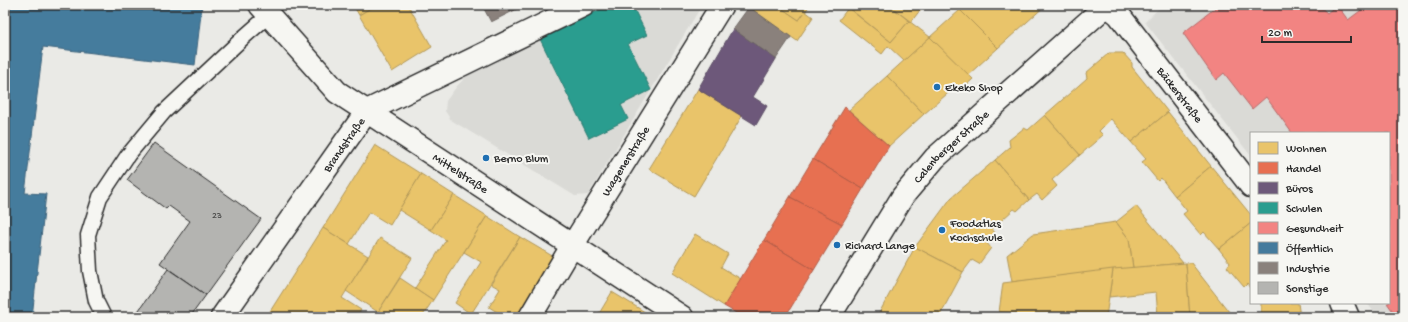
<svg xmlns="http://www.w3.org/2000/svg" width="1408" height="322" viewBox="0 0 1408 322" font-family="'Gochi Hand',sans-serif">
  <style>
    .built { fill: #dadad6 }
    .homes { fill: #e9c46a; stroke: #b09657 }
    .shops { fill: #e76f51; stroke: #af5b46 }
    .offices { fill: #6d597a; stroke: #594b62 }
    .schools { fill: #2a9d8f; stroke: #2a7b71 }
    .health { fill: #f28482; stroke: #b66968 }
    .public { fill: #457b9d; stroke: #3d637b }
    .industry { fill: #8a817c; stroke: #6e6764 }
    .building { fill: #b4b4b1; stroke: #2b2b2b }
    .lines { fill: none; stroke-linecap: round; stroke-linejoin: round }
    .service-casing { stroke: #2b2b2b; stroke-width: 17 }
    .minor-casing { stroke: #2b2b2b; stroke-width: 25 }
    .service { stroke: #f6f6f2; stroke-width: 14 }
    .minor { stroke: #f6f6f2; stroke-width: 22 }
    .poi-dot { fill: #1f6fb2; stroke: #f6f6f2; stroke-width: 1.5 }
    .labels { text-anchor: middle; stroke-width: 4; stroke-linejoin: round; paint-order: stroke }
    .number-label { font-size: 10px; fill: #4d4d4c }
    .poi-label { font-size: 12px; fill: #2b2b2b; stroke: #f6f6f2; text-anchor: start }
    .street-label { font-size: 12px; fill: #2b2b2b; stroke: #f6f6f2 }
  </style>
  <rect width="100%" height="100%" fill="#eaeae6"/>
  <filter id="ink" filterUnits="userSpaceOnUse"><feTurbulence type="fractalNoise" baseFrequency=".025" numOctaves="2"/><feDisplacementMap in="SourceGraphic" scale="8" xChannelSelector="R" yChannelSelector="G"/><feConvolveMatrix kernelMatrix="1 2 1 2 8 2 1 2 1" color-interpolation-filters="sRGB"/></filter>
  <g filter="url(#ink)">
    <g class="built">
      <path d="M606 5H702L588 195 575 196 451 120 445 111 446 101 457 86 471 72Z"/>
      <path d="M1162 5H1403V317H1378L1367 303H1389V133H1251V156L1145 22Z"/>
    </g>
    <g class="homes">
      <path d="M353 5H376L359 15Z"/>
      <path d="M376 5H408L432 47 392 72 359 15Z"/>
      <path d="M750 5H777L799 20 805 11 813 17 797 41 749 7Z"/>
      <path d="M777 5H810L799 20Z"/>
      <path d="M845 5H889L909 21 891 42Z"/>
      <path d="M889 5H924L911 22Z"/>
      <path d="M965 5H1046L998 48 960 10Z"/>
      <path d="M848 8 891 42 909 21 930 37 904 61 888 46 882 54 839 20Z"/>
      <path d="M960 10 998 48 968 75 930 37Z"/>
      <path d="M930 37 973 79 960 91 955 87 924 114 887 76Z"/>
      <path d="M1109 53H1123L1132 63V67L1168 112 1131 142 1111 119 1099 131 1103 135 1080 155 1045 115 1087 78 1086 73Z"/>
      <path d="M887 76 924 114 889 146 849 110Z"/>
      <path d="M698 89 742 116 694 196 649 169Z"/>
      <path d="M1168 112 1211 166 1175 196 1161 178 1158 181 1142 162 1146 159 1131 142Z"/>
      <path d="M1045 115 1080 155 1052 180 1057 186 1042 200 1037 194 1029 200 995 160 1010 147 1009 140 1024 128 1028 130Z"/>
      <path d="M375 145 421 174 390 225 369 212 349 244 323 228Z"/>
      <path d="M995 160 1029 200 1017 211 1014 209 992 229 996 234 986 242 991 248 979 264 972 260 963 272 915 247 951 198Z"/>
      <path d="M1211 166 1251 215V223L1219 249 1204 232 1201 235 1183 214 1187 211 1175 196Z"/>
      <path d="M421 174 454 195 431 230 399 210Z"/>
      <path d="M454 195 487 216 433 300 415 288 446 240 431 230Z"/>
      <path d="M1136 206 1183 263 1133 268 1129 239 1116 222Z"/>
      <path d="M487 216 520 237 471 314 455 303 481 262 464 252Z"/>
      <path d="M1116 222 1129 239 1133 268 1012 282 1007 255 1033 234Z"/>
      <path d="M1251 223V289L1247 284 1244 287 1227 267 1230 263 1219 249Z"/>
      <path d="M323 228 368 256 342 298 361 310 356 317H275L269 313Z"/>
      <path d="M695 234 728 254 721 267 741 279 724 306 672 273Z"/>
      <path d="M520 237 554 257 516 317H505L489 307 500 289 491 284Z"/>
      <path d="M380 238 412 258 378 312 346 291Z"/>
      <path d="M915 247 963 272 939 317H877Z"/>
      <path d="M1186 263 1190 317H1158L1156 292 1109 297 1113 269Z"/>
      <path d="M1186 263H1191L1233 317H1190Z"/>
      <path d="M1113 269 1106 317H1032L999 312 1003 283Z"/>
      <path d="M400 278 433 300 422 317H386L378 312Z"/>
      <path d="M612 292 653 317H597Z"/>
      <path d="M1261 303H1298L1300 317H1261Z"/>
    </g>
    <g class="shops">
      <path d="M845 107 889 146 863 189 813 159Z"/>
      <path d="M813 159 863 189 842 224 790 197Z"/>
      <path d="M790 197 842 224 814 270 764 240Z"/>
      <path d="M764 240 814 270 785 317H743L724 306Z"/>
    </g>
    <path class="offices" d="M733 29 776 59 753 97 767 106 756 125 698 89Z"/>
    <path class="schools" d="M610 5H632L647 35 628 44 651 90 621 105 628 119 589 138 540 39Z"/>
    <path class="health" d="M1219 5H1318L1327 13 1337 5 1348 20 1368 5H1403V317H1397L1387 303H1389V133H1292L1266 97 1252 109 1224 73 1216 80 1183 33Z"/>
    <path class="public" d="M5 5H202L195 65 43 47 25 193 46 194 32 317H5Z"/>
    <g class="industry">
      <path d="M482 5H525L491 22Z"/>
      <path d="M749 7 791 37 776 59 733 29Z"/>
      <path d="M378 312 386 317H375Z"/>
    </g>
    <g class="building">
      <path d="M154 143 261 219 206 295 160 263 190 221 169 206 166 209 127 180Z"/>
      <path d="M168 269 206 295 190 317H134Z"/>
    </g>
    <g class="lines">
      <g class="service-casing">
        <path id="service" d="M104 317 96 301 90 271 88 235 100 197 128 155 164 112 244 37 269 15"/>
      </g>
      <g class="minor-casing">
        <g id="minor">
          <path id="s1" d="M260 5 337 92 682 317"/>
          <path id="s2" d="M1107 5 1119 15 1251 186"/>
          <path d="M1342 303 1348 317"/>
          <path id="s3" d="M222 317 367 111 584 5"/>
          <path id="s4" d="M530 317 572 246 722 5"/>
          <path id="s5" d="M829 317 903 196 935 158 1107 5"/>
        </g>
      </g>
      <use href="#service" class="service"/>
      <use href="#minor" class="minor"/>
    </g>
  </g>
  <g class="poi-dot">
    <circle cx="937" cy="87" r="4"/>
    <circle cx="486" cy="158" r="4"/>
    <circle cx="942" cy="230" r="4"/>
    <circle cx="837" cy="245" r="4"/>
  </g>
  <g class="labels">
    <g class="number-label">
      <text x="217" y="218">23</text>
    </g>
    <g class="poi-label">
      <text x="945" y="91">Ekeko Shop</text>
      <text x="494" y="162">Berno Blum</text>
      <text x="950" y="227">Foodatlas<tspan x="950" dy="14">Kochschule</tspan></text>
      <text x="845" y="249">Richard Lange</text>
    </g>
    <g class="street-label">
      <text dy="4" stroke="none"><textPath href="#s2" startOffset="116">Bäckerstraße</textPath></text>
      <text dy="4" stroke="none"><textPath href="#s3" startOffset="211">Brandstraße</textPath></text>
      <text dy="4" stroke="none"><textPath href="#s5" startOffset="211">Calenberger Straße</textPath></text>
      <text dy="4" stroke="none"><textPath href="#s4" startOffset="183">Wagenerstraße</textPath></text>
      <text dy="4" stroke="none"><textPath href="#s1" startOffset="264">Mittelstraße</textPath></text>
    </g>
  </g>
  <rect width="1408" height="322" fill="none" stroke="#f6f6f2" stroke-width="20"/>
  <rect x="10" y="10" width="1388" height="302" fill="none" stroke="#2b2b2b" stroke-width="1.5" filter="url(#ink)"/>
  <rect x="1250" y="132" width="140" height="172" fill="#f6f6f2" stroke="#a5a5a2"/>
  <rect x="1258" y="142" width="20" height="12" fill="#e9c46a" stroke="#a5a5a2"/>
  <text x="1286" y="152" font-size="12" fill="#2b2b2b">Wohnen</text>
  <rect x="1258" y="162" width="20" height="12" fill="#e76f51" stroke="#a5a5a2"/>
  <text x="1286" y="172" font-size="12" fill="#2b2b2b">Handel</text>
  <rect x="1258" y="182" width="20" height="12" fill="#6d597a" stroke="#a5a5a2"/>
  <text x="1286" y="192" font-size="12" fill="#2b2b2b">Büros</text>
  <rect x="1258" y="202" width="20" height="12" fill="#2a9d8f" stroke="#a5a5a2"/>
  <text x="1286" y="212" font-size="12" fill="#2b2b2b">Schulen</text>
  <rect x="1258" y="222" width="20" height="12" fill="#f28482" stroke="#a5a5a2"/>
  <text x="1286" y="232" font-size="12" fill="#2b2b2b">Gesundheit</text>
  <rect x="1258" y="242" width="20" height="12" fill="#457b9d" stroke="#a5a5a2"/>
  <text x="1286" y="252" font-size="12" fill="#2b2b2b">Öffentlich</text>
  <rect x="1258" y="262" width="20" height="12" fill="#8a817c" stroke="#a5a5a2"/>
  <text x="1286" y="272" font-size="12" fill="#2b2b2b">Industrie</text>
  <rect x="1258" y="282" width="20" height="12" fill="#b4b4b1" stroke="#a5a5a2"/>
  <text x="1286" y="292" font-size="12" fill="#2b2b2b">Sonstige</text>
  <path d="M1262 36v6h89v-6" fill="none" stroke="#2b2b2b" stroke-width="2"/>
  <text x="1268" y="36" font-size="12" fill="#2b2b2b" stroke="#f6f6f2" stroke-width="3" paint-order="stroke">20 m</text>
</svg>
